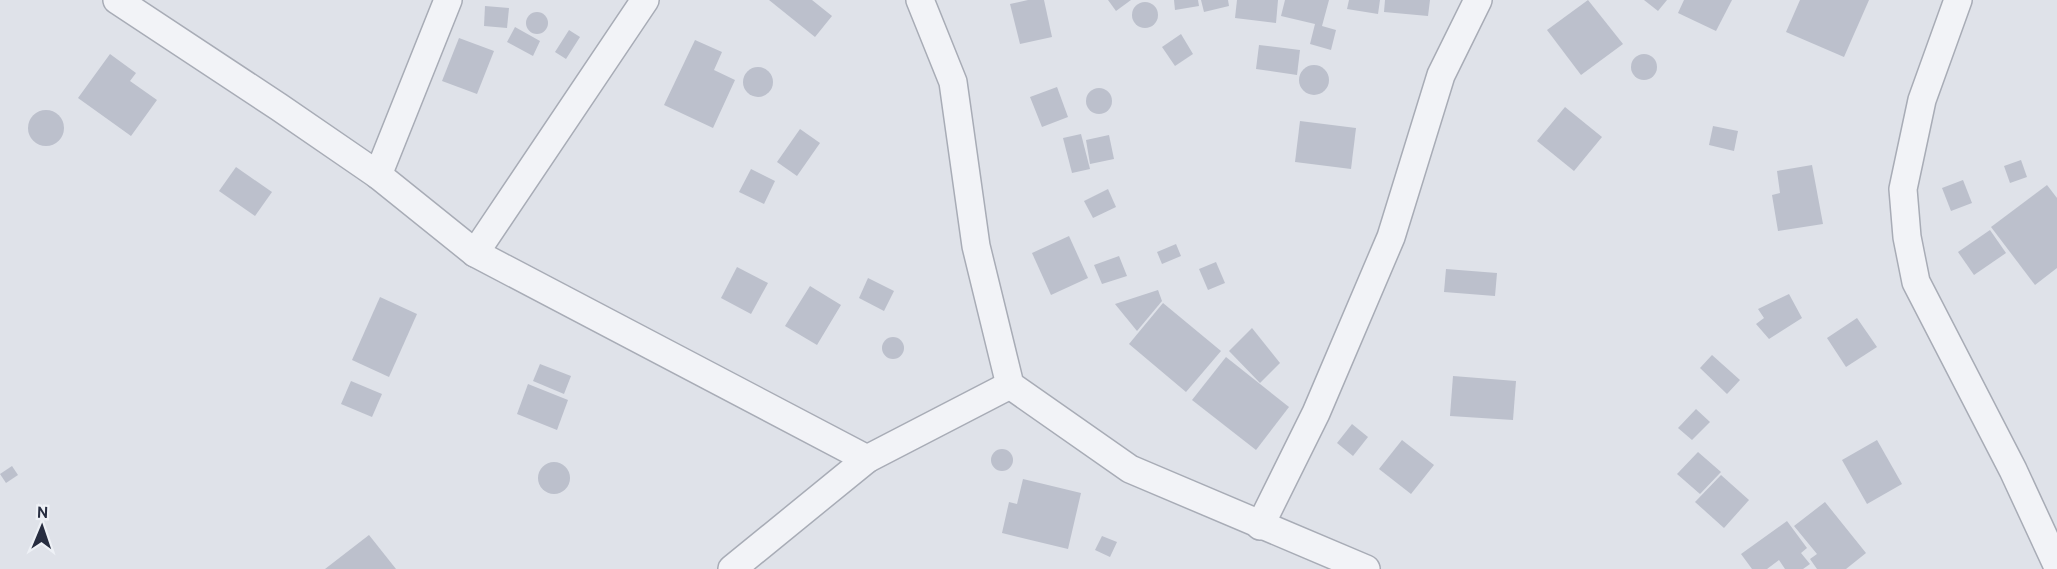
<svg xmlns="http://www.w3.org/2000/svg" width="2057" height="569" viewBox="0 0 2057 569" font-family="Cabin,sans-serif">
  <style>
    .building { fill: #bcc0cc }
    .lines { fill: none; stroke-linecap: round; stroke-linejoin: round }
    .minor-casing { stroke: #a8acb6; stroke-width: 30 }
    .minor { stroke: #f2f3f7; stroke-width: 27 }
  </style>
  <rect width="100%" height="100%" fill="#dfe2e9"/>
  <g class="building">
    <path d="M769 0H812L832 16 815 37Z"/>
    <path d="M1028 0H1044L1052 37 1020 44 1010 4Z"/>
    <path d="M1108 0H1131L1116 11Z"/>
    <path d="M1174 0H1198L1199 6 1175 10Z"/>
    <path d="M1201 0H1228L1229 6 1204 12Z"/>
    <path d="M1237 0H1278L1276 23 1235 18Z"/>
    <path d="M1285 0H1329L1322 26 1336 30 1331 50 1310 44 1315 24 1281 16Z"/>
    <path d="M1349 0H1380L1378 14 1347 9Z"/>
    <path d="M1385 0H1430L1428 16 1384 12Z"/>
    <path d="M1588 0 1623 44 1581 75 1547 30Z"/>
    <path d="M1644 0H1667L1658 11Z"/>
    <path d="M1684 0H1732L1716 31 1678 13Z"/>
    <path d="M1800 0H1869L1844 57 1786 32Z"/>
    <circle cx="1145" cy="15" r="13"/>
    <path d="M485 6 509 8 507 28 484 26Z"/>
    <circle cx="537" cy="23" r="11"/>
    <path d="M515 27 540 41 533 56 507 42Z"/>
    <path d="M569 30 580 37 566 59 555 52Z"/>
    <path d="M1181 34 1193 54 1175 66 1162 47Z"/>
    <path d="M459 38 494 51 477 94 442 81Z"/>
    <path d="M695 40 722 52 714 70 735 80 713 128 664 105Z"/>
    <path d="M1259 45 1300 50 1297 75 1256 69Z"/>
    <path d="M110 54 136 73 130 81 157 100 131 136 78 98Z"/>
    <circle cx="1644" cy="67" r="13"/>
    <circle cx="1314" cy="80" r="15"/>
    <circle cx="758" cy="82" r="15"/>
    <path d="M1057 87 1068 117 1042 127 1030 97Z"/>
    <circle cx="1099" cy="101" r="13"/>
    <path d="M1565 107 1602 137 1574 171 1537 141Z"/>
    <circle cx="46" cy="128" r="18"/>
    <path d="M1300 121 1356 128 1351 169 1295 162Z"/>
    <path d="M1713 126 1738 131 1734 151 1709 145Z"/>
    <path d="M800 129 820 143 797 176 777 162Z"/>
    <path d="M1081 134 1090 169 1072 173 1063 138Z"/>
    <path d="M1109 135 1114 159 1090 164 1086 140Z"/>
    <path d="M2021 160 2027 177 2010 183 2004 166Z"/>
    <path d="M1812 165 1823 224 1778 231 1772 195 1780 193 1777 171Z"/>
    <path d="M236 167 272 192 255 216 219 191Z"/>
    <path d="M751 169 775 181 764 204 739 192Z"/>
    <path d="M1963 180 1972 203 1951 211 1942 188Z"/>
    <path d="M2047 185 2057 198V268L2035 285 1991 227Z"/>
    <path d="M1108 189 1116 207 1093 218 1084 201Z"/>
    <path d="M1990 230 2006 253 1974 275 1958 252Z"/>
    <path d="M1069 236 1088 278 1051 295 1032 253Z"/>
    <path d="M1176 244 1181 256 1162 264 1157 252Z"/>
    <path d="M1119 256 1127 276 1102 284 1094 265Z"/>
    <path d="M1216 262 1225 283 1208 290 1199 269Z"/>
    <path d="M737 267 768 283 751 314 721 298Z"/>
    <path d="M1446 269 1497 273 1495 296 1444 292Z"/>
    <path d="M868 278 894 291 884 311 859 298Z"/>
    <path d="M810 286 841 305 817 345 785 326Z"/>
    <path d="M1158 290 1162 301 1137 331 1115 304Z"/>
    <path d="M1789 294 1802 318 1769 339 1756 324 1764 318 1758 309Z"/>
    <path d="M380 297 417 314 389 377 352 360Z"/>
    <path d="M1163 303 1221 351 1186 392 1129 344Z"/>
    <path d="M1857 318 1877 347 1846 367 1827 338Z"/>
    <path d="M1252 328 1280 363 1260 383 1229 351Z"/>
    <circle cx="893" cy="348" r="11"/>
    <path d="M1712 355 1740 380 1727 394 1700 368Z"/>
    <path d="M1226 357 1289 407 1256 450 1192 400Z"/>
    <path d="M540 364 571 376 564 394 533 381Z"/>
    <path d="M1453 376 1516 381 1513 420 1450 416Z"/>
    <path d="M351 381 382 394 372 417 341 404Z"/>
    <path d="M528 384 568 400 557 430 517 414Z"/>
    <path d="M1696 409 1710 422 1692 440 1678 428Z"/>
    <path d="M1352 424 1368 437 1353 456 1337 443Z"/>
    <path d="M1402 440 1434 465 1411 494 1379 469Z"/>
    <path d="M1877 440 1902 484 1867 504 1842 460Z"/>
    <circle cx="1002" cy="460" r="11"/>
    <path d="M1698 452 1721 472 1700 494 1677 474Z"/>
    <circle cx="554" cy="478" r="16"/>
    <path d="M12 466 18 475 6 483 0 474Z"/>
    <path d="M1721 475 1749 500 1724 528 1695 502Z"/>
    <path d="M1023 479 1081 493 1068 549 1002 533 1009 502 1017 504Z"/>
    <path d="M1825 502 1866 553 1846 569H1817L1810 559 1817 554 1794 526Z"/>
    <path d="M1787 521 1807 548 1801 553 1810 564 1803 569H1785L1779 560 1767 569H1752L1741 554Z"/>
    <path d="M369 535 396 569H325Z"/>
    <path d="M1102 536 1117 542 1110 557 1095 550Z"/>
  </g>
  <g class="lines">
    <g class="minor-casing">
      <g id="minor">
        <path d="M117 0 279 107 378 175 475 253 867 459"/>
        <path d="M920 0 953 82 976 246 1010 385 1130 469 1366 569"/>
        <path d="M1958 0 1922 100 1903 189 1907 237 1916 282 2013 470 2057 565"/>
        <path d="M378 175 448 0"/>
        <path d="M475 253 645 0"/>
        <path d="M1260 526 1316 413 1391 237 1441 75 1478 0"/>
        <path d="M732 569 867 459 1010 385"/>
      </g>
    </g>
    <use href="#minor" class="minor"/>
  </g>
  <g transform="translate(42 527) rotate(2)" stroke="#eef1f6" stroke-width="4.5" paint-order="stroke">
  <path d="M0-4.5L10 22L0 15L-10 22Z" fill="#272d40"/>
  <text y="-9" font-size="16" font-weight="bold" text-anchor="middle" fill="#272d40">N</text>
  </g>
</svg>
